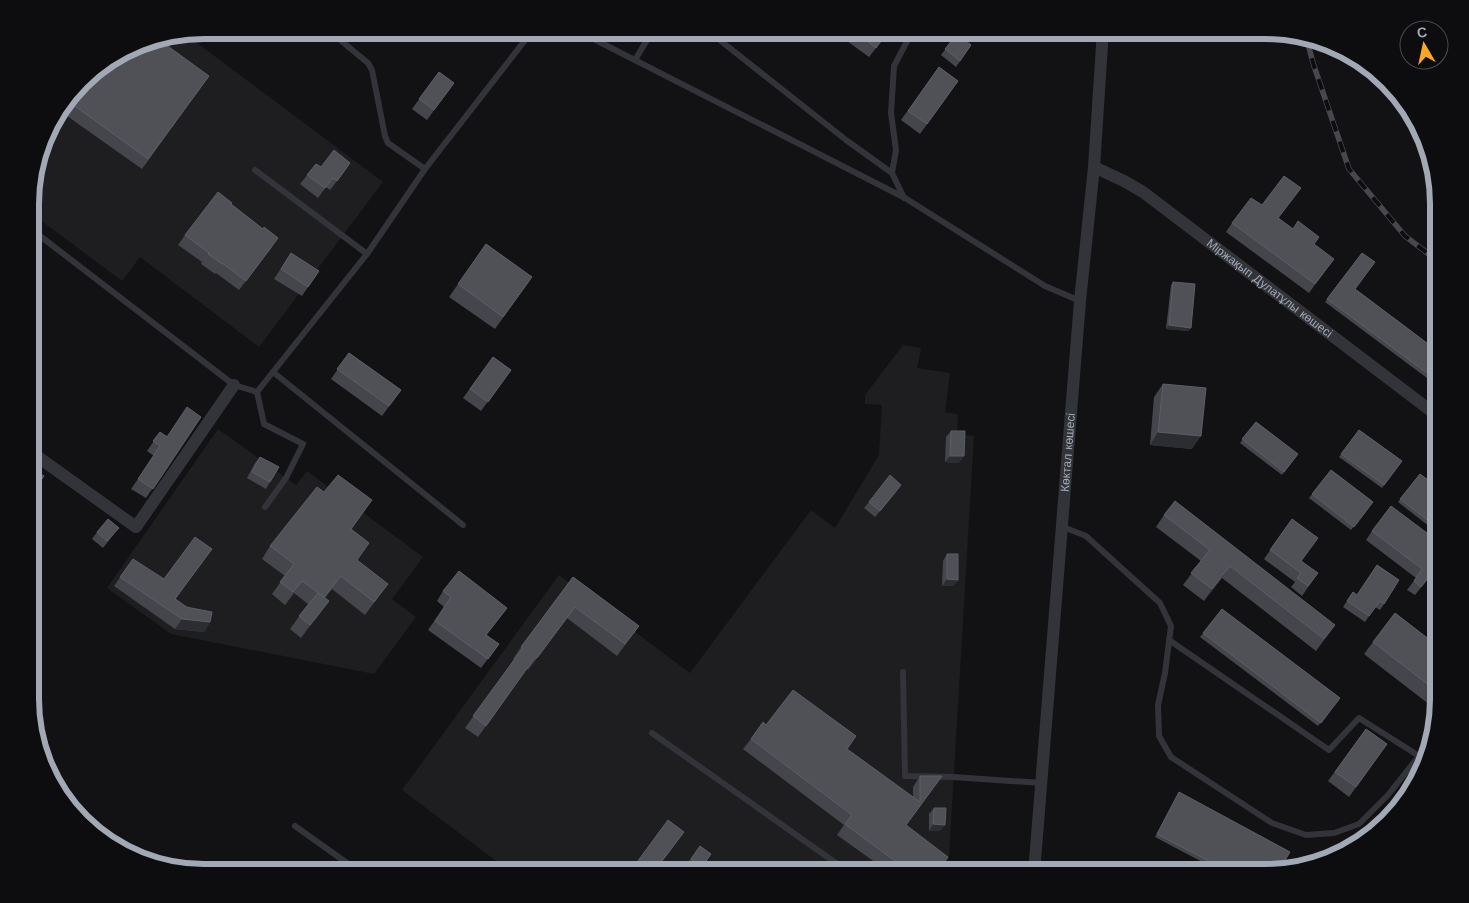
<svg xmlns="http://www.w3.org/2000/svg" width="1469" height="903" viewBox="0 0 1469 903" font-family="'Work Sans',sans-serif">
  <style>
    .built { fill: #1e1e21 }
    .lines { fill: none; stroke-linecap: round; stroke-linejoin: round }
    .lane { stroke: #333439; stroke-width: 6 }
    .street { stroke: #333439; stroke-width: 12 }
    .rail-casing { stroke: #46484e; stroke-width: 5.5 }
    .rail { stroke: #0d0d0f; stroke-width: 4; stroke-dasharray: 11; stroke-linecap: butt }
    .wall { fill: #45464c }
    .shaded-wall { fill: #2c2d31 }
    .building { fill: #4f5157; stroke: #5c5f66 }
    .labels { text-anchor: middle; stroke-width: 4; stroke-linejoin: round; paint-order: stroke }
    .street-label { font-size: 12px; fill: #a2a9b5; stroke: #0d0d0f }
    .rim { fill: none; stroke: #a2a9b5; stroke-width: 6 }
  </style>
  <rect width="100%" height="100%" fill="#121214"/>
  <g class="built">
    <path d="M185 34 383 182 259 347 140 257 122 281 31 213V181L48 127 89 73 138 43Z"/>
    <path d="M903 345 921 348 917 368 950 373 945 412 958 414 957 434 974 436 948 873H512L402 790 559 575 690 673 811 510 835 528 879 455 882 405 865 404V395Z"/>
    <path d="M218 429 296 485 307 471 423 557 392 599 416 617 374 674 171 634 107 588Z"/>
  </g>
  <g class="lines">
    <g class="lane">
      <path d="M328 30 368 63 372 70 385 136 388 143 425 169"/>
      <path d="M576 30 905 198 1045 286 1080 301"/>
      <path d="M707 30 846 140 892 173 904 198"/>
      <path d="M635 60 653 30"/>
      <path d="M255 170 367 254"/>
      <path d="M892 173 896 150 891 113 894 66 913 30"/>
      <path d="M31 229 234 385 257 392 367 254 425 169 533 30"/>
      <path d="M273 372 463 525"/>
      <path d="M257 392 264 424 303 444 286 478 265 507"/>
      <path d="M1063 527 1086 536 1160 603 1171 626 1165 673 1158 705 1159 736 1171 757 1272 823 1306 835 1334 833 1359 824 1388 795 1419 756 1359 718 1329 750 1169 640"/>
      <path d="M903 672 905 776 953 777 1042 783"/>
      <path d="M652 733 850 873"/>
      <path d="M295 826 361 873"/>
    </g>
    <g class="street">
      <path id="s1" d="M1094 167 1124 181 1143 192 1439 417"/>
      <path d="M31 452 136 527 234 385"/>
      <path id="s2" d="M1034 873 1080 301 1094 167 1103 30"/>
    </g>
    <g class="rail-casing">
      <path id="rail" d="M1306 37 1314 66 1349 169 1405 236 1439 262"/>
    </g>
    <use href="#rail" class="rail"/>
  </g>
  <g class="wall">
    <path d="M855 30H890L869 57 847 41Z"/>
    <path d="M957 34 971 45 956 67 941 55Z"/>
    <path d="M939 67 958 81 920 134 901 120Z"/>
    <path d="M439 72 454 83 427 120 412 109Z"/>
    <path d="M89 73 209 76 142 169 60 111Z"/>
    <path d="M316 164 321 167 344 172 330 190 326 187 318 198 300 184Z"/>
    <path d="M231 204 272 247 239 290 216 273 215 274 201 264 202 262 178 245 185 235Z"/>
    <path d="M1279 218 1314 245 1327 268 1309 293 1226 232 1232 223Z"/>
    <path d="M486 244 532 277 495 329 449 297Z"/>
    <path d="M291 253 308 287 302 296 274 279Z"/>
    <path d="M1362 253 1355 289 1439 352V387L1325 302Z"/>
    <path d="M1173 282 1191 328 1188 331 1166 329 1171 285Z"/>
    <path d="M349 353 401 390 382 416 331 379Z"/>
    <path d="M493 357 511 370 481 411 463 398Z"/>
    <path d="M1163 384 1192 449 1150 445 1154 397Z"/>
    <path d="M201 417 146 498 131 489 154 456 147 451 160 432 167 436Z"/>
    <path d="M1256 422 1298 454 1282 475 1240 443Z"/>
    <path d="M1359 430 1402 461 1382 488 1339 457Z"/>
    <path d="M951 431 959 463 945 462 946 437Z"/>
    <path d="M260 457 270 482 266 489 247 478 255 463Z"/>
    <path d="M1331 470 1373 502 1351 530 1309 498Z"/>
    <path d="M1420 474 1439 488V534L1398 502Z"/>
    <path d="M897 491 875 517 864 508 869 502Z"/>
    <path d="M324 492 372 500 351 529 357 560 379 596 365 615 332 589 325 598 329 601 301 638 290 629 308 604 294 593 285 605 272 594 285 576 262 559 270 546Z"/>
    <path d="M1164 515 1335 625 1316 651 1222 578 1204 601 1183 585 1201 561 1156 527Z"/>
    <path d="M1292 519 1301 561 1318 573 1302 596 1291 587 1295 582 1264 559Z"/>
    <path d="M1372 531 1439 542V589L1427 580 1415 595 1407 590 1416 578 1366 540Z"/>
    <path d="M97 532 114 534 103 548 92 539Z"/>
    <path d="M947 554 958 580 953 586H942L943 561Z"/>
    <path d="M133 559 176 599 210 622 204 632 175 629 114 586Z"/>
    <path d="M1377 565 1384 604 1380 610 1375 607 1365 622 1343 607 1353 592 1357 595Z"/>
    <path d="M573 577 639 626 617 656 567 618 528 670 527 669 478 737 465 728 514 659H513L521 647Z"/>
    <path d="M443 591 507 608 486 635 499 644 481 668 428 630 444 607 437 601Z"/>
    <path d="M1222 609 1340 698 1318 726 1200 637Z"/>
    <path d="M1373 642 1439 647V710L1437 715 1427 708 1430 705 1364 654Z"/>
    <path d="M766 725 847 749 913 797V787L920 776H942L906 825 937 873H890L837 835 844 825 743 749 751 739Z"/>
    <path d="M1366 729 1387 744 1349 797 1328 781Z"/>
    <path d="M1179 792 1276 873H1223L1155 837Z"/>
    <path d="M934 808 940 831H929V814Z"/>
    <path d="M700 846 711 854 698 873H697L686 865Z"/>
  </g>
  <g class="shaded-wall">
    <path d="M1169 325 1191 328 1188 331 1166 329Z"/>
    <path d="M1158 432 1201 436 1192 449 1150 445Z"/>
    <path d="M950 456H964L959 463 945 462Z"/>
    <path d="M901 485 897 491 875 517 880 511Z"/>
    <path d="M1230 566 1222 578 1204 601 1212 589Z"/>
    <path d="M947 579 958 580 953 586H942Z"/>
    <path d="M329 601 320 614 301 638 310 625Z"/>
    <path d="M182 619 210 622 204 632 175 629Z"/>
    <path d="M933 824 945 825 940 831H929Z"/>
  </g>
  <g class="building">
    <path d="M855 30H889L876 48 854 31Z"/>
    <path d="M957 34 971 45 960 61 945 49Z"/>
    <path d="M158 39 209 76 148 159 68 101 89 73 138 43Z"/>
    <path d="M939 67 958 81 927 124 908 111Z"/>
    <path d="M439 72 454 83 434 110 419 99Z"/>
    <path d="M334 150 350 163 337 181 333 178 325 188 307 175 316 164 321 167Z"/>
    <path d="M1284 176 1301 188 1278 218 1293 229 1298 221 1319 237 1314 244 1334 259 1315 284 1232 223 1251 198 1262 205Z"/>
    <path d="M218 192 232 203 231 204 263 229 264 227 278 238 246 281 222 263V264L208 254 209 253 185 235Z"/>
    <path d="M486 244 532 277 503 317 458 284Z"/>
    <path d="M291 253 319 271 308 287 281 269Z"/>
    <path d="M1362 253 1375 262 1355 289 1439 352V382L1327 299Z"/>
    <path d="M1173 282 1195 284 1191 328 1169 325Z"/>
    <path d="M349 353 401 390 389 406 337 369Z"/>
    <path d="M493 357 511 370 488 402 470 389Z"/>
    <path d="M1163 384 1206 388 1201 436 1158 432Z"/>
    <path d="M187 407 201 417 153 489 138 479 160 446 153 441 160 432 167 437Z"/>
    <path d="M1256 422 1298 454 1284 472 1242 439Z"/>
    <path d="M1359 430 1402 461 1384 485 1341 454Z"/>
    <path d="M951 431H965L964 456H950Z"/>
    <path d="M260 457 279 467 270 482 252 472Z"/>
    <path d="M31 468 44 476 31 495Z"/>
    <path d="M1331 470 1373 502 1354 527 1312 494Z"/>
    <path d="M1420 474 1439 488V529L1400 499Z"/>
    <path d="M338 475 372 500 351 529 369 543 357 560 388 584 374 602 341 576 324 597 302 581 293 592 280 582 294 564 270 546 317 487 324 492Z"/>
    <path d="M890 475 901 485 880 511 869 502Z"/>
    <path d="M31 500 37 503 31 512Z"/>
    <path d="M1175 501 1335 625 1324 639 1230 566 1212 589 1191 573 1210 550 1164 515Z"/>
    <path d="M1391 506 1439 542V576L1433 572 1421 587 1414 581 1422 569 1372 531Z"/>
    <path d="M108 519 119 528 107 541 97 532Z"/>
    <path d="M1292 519 1318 538 1301 561 1318 573 1308 586 1297 578 1301 573 1270 550Z"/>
    <path d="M195 537 212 549 175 599 186 607 212 612 210 622 182 619 120 577 133 559 164 579Z"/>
    <path d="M947 554H958V580L947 579Z"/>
    <path d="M1377 565 1399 580 1384 604 1380 601 1369 616 1347 601 1353 592 1357 595Z"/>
    <path d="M459 571 507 608 486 635 499 644 488 659 435 621 451 597 443 591Z"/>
    <path d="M573 577 639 626 625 644 575 607 537 658 535 657 486 726 473 716 523 648 521 647Z"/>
    <path d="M318 593 329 601 310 625 299 616Z"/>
    <path d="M1222 609 1340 698 1321 723 1203 633Z"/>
    <path d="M1395 613 1439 647V698L1436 696 1439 693 1373 642Z"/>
    <path d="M793 690 856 736 847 749 920 802V776H942L906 825 948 857 936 873H911L845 824 852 815 751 739 763 722 766 725Z"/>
    <path d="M1366 729 1387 744 1356 787 1335 772Z"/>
    <path d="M1179 792 1290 852 1278 872 1232 873 1157 834Z"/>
    <path d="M934 808H946L945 825 933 824Z"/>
    <path d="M668 820 684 832 653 873H629Z"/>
    <path d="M700 846 711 854 702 867 691 859Z"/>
    <path d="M1174 863 1185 871 1184 873H1166Z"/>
  </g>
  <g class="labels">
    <g class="street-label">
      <text dy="4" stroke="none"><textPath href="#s1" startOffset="214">Міржақып Дулатұлы көшесі</textPath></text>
      <text dy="4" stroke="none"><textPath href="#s2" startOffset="422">Көктал көшесі</textPath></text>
    </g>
  </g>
  <path d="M0 0H1469V903H0ZM204 39H1265A165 165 0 0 1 1430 204V699A165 165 0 0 1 1265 864H204A165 165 0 0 1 39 699V204A165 165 0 0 1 204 39Z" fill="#0d0d0f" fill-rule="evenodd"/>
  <path class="rim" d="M204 39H1265A165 165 0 0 1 1430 204V699A165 165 0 0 1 1265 864H204A165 165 0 0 1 39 699V204A165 165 0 0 1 204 39Z"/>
  <g transform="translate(1424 45) rotate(351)"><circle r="24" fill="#0d0d0f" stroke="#494b51"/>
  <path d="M0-4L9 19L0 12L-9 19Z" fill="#fda820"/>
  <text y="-8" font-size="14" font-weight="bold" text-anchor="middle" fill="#a2a9b5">С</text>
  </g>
</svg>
